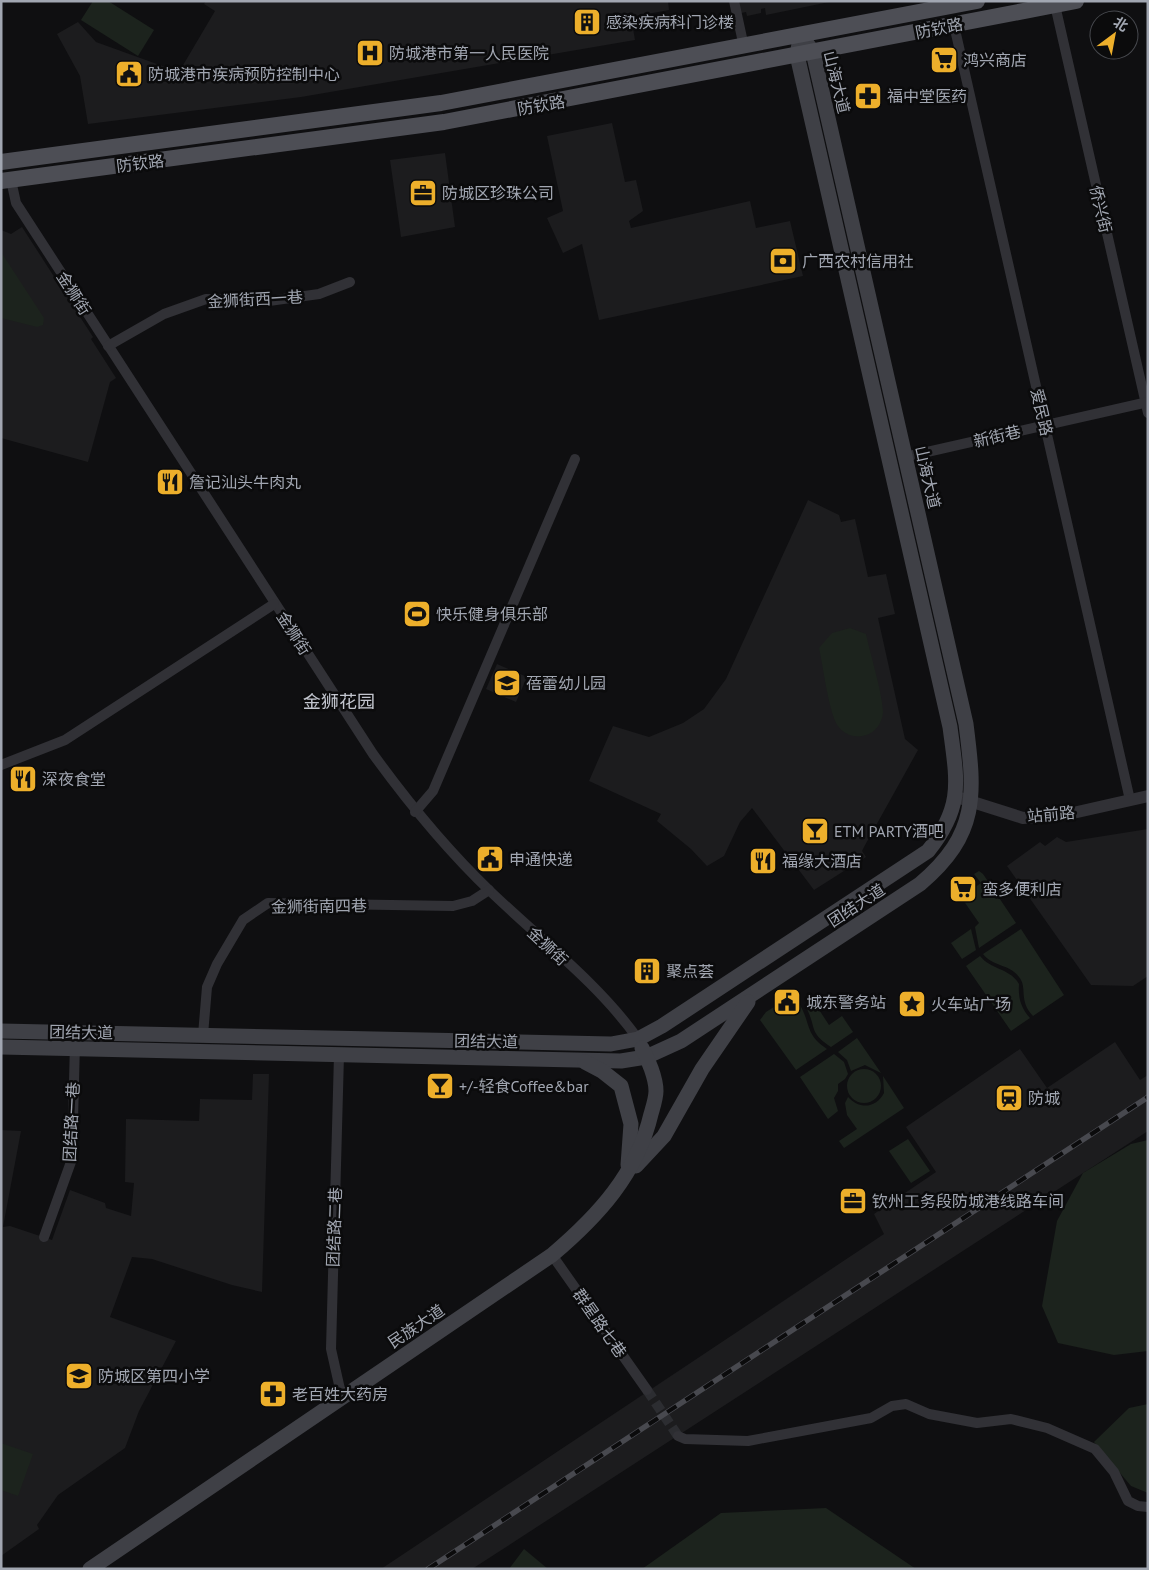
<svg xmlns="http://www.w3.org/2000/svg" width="1149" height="1570" viewBox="0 0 1149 1570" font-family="'PT Sans','Noto Sans SC',sans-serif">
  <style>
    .built { fill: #1c1c1e }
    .green { fill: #1c231d }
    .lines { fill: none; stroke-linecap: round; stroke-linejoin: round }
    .minor-tunnel { stroke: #2c2d31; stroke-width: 10; stroke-dasharray: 10 5; stroke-linecap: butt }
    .minor { stroke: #313136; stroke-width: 10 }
    .tertiary { stroke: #313136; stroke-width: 12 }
    .secondary { stroke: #3f4046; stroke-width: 15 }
    .primary { stroke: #4d4e55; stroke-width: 16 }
    .rail-casing { stroke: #48494f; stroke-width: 5.5 }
    .rail { stroke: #0b0b0c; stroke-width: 4; stroke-dasharray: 11; stroke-linecap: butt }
    .labels { text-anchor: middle; stroke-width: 5; stroke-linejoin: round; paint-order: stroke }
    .poi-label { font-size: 16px; fill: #a1a6b1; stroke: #0b0b0c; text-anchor: start }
    .street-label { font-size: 16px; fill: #a1a6b1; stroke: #0b0b0c }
    .neighbourhood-label { font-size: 18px; fill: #c2c5ce; stroke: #0b0b0c }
  </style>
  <rect width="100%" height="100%" fill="#0f0f11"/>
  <g class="built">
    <path d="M206 1H668L669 10 631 17 635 40 301 97 88 124 80 76 57 34 78 22 96 42 179 72 215 11 204 4Z"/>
    <path d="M738 1H834L766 15 765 8 761 9V13L747 16 746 12 741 13Z"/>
    <path d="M612 123 625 182 636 180 643 211 629 221 631 228 750 201 756 228 790 221 803 276 599 320 582 244 563 253 547 218 563 211 547 136Z"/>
    <path d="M445 153 455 227 401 237 390 160Z"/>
    <path d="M22 227 93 337 91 339 116 378 110 382 88 462 1 438V230L11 234Z"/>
    <path d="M808 500 839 515 841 522 855 519 868 577 886 574 895 614 878 618 905 739 918 750 864 847 862 851 866 857 814 890 752 808 740 822 724 856 707 866 691 849 657 821 661 814 589 781 613 726 649 737 683 723 704 709 726 679Z"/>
    <path d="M497 664 527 677 516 702 486 689Z"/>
    <path d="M1148 829V976L1133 986 1091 985 1007 866 1040 842 1045 846 1057 837 1066 842Z"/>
    <path d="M1115 1042 1140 1080 1148 1075V1131L472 1569H381L884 1234 874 1214 936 1172 906 1127 1020 1049 1047 1088Z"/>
    <path d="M253 1074H269L262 1292 232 1285 152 1259 132 1257 110 1317 176 1341 139 1411 125 1448 58 1495 37 1525 39 1529 1 1556V1130L21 1131 3 1227 10 1226 52 1240 70 1190 105 1203 106 1208 131 1216 134 1183 125 1182 126 1119 199 1121 200 1099 252 1100Z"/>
  </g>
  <g class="green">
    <path d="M93 1H108L154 30 138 56 81 20Z"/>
    <path d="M1 252 44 318 43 325 37 327 1 318Z"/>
    <path d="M850 628 866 634C870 653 883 695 883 713 882 722 877 730 869 734 858 739 845 736 838 726 829 714 823 666 819 648L832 633Z"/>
    <path d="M979 871 983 874 1016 923 979 948 975 927 979 923 961 897 981 883 974 874Z"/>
    <path d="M971 929 976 950 962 959 951 943Z"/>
    <path d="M1021 929 1064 995 1033 1016C1018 1000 1028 988 1019 977 1010 964 993 967 983 954Z"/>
    <path d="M980 956C991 970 1010 968 1019 984 1018 998 1021 1008 1030 1018L1011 1031 966 966Z"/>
    <path d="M797 1000C812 1022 803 1033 827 1049L796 1070 760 1020 766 1012 777 1005 781 1010Z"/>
    <path d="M814 1002 829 1025 842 1016 853 1032 831 1047C808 1032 817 1028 806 1007Z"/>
    <path d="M857 1038 881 1073 865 1065 851 1071 847 1060 838 1052Z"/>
    <path d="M834 1054 844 1062 848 1074 845 1079 838 1084V1091L834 1098 838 1111 828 1119 800 1077Z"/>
    <circle cx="864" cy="1086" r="17"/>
    <path d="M883 1076 904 1108 844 1148 839 1141 857 1129 847 1115 845 1103 848 1097C860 1110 876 1108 884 1093Z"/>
    <path d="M908 1139 930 1171 911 1183 889 1151Z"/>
    <path d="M1148 1140V1351L1114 1355 1058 1343 1042 1306 1057 1221 1083 1173 1131 1144Z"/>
    <path d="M1148 1404V1493L1131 1486 1094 1442 1129 1408Z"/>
    <path d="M1 1443 33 1454 18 1496 1 1490Z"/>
    <path d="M826 1508 916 1569H642L721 1513Z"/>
    <path d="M524 1549 548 1569H509Z"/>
  </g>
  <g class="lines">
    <path class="minor-tunnel" d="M647 1390 678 1436"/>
    <g class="minor">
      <path d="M734 1 744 47"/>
      <path d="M1055 5 1148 413"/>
      <path d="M954 25 1130 800"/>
      <path d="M11 180 16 203 373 754C410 805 446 849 491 892 540 939 599 984 638 1039"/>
      <path d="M108 346 164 314 206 299 269 301 319 294 350 282"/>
      <path d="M905 457 1148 402"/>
      <path d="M1 765 65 740 274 604"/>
      <path d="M415 812 433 791 575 459"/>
      <path d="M203 1035 207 987 217 964 243 920 268 903 453 906 472 901 489 890"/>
      <path d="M339 1055 331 1349 342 1398"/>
      <path d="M44 1237 72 1159 75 1043"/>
      <path d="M552 1255 647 1390"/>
      <path d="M678 1436 685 1439 748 1441 871 1418 892 1406 906 1404 929 1414 977 1423 1011 1419 1047 1428 1095 1449 1114 1472 1128 1501 1138 1506 1148 1507"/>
    </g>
    <path class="tertiary" d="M960 798 1023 818 1064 815 1148 796"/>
    <g class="secondary">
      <path d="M1 1031 611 1044 638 1039 662 1026 928 851C964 806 957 781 950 727L797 55 799 44"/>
      <path d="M1 1047 621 1061 646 1057 681 1041 920 884C979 834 975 795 966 724L813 52 801 35"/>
      <path d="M585 1062 602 1071 621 1086 631 1124 628 1165"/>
      <path d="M636 1166 664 1136 702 1069 748 1002"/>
      <path d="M90 1569 552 1255C598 1216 637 1174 651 1114 653 1107 656 1098 656 1091 656 1078 648 1059 642 1048"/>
    </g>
    <g class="primary">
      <path d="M1 162 441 103 977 1"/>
      <path d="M1 181 444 122 1076 1"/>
    </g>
    <g class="rail-casing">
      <path id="rail" d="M428 1569 1148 1097"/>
    </g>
    <use href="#rail" class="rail"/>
  </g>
  <defs>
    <g id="building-square" transform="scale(1.4375)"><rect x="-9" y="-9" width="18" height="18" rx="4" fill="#edaf2b" stroke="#0b0b0c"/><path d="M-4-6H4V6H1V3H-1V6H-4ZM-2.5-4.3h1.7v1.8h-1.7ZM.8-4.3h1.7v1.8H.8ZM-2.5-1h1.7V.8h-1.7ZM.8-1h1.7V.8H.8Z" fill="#111"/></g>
    <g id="hospital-square" transform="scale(1.4375)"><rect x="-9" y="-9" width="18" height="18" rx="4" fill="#edaf2b" stroke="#0b0b0c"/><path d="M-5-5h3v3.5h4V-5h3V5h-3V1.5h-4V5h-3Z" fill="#111"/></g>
    <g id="supermarket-square" transform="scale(1.4375)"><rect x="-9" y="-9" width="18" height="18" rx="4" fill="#edaf2b" stroke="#0b0b0c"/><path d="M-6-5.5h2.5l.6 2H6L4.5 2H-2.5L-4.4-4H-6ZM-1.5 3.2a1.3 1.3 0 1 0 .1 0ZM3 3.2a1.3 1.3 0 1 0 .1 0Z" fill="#111"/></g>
    <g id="civic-square" transform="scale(1.4375)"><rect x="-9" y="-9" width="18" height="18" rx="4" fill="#edaf2b" stroke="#0b0b0c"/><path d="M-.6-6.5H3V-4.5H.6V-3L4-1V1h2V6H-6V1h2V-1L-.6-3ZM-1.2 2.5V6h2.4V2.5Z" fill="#111"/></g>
    <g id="pharmacy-square" transform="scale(1.4375)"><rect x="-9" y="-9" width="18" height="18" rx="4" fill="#edaf2b" stroke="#0b0b0c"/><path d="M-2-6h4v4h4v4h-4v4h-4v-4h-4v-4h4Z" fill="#111"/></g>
    <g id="office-square" transform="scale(1.4375)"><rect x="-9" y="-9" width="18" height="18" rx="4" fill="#edaf2b" stroke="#0b0b0c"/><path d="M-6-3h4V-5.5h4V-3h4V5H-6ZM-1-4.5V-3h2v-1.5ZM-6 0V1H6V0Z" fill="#111"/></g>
    <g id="bank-square" transform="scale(1.4375)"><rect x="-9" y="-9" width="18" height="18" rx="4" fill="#edaf2b" stroke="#0b0b0c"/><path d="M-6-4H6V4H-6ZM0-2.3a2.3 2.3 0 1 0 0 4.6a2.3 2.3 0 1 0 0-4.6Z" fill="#111"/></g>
    <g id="restaurant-square" transform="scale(1.4375)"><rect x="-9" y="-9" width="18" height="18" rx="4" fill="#edaf2b" stroke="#0b0b0c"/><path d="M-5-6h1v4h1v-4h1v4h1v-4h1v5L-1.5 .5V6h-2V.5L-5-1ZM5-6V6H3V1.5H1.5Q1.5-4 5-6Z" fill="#111"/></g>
    <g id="stadium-square" transform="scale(1.4375)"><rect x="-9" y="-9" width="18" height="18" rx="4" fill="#edaf2b" stroke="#0b0b0c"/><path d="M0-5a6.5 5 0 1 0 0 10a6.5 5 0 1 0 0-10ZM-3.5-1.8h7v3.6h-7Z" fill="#111"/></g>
    <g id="school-square" transform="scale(1.4375)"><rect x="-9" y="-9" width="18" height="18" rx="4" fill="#edaf2b" stroke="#0b0b0c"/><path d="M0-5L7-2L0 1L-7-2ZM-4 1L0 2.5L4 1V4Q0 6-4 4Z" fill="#111"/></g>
    <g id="bar-square" transform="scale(1.4375)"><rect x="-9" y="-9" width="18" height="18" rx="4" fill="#edaf2b" stroke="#0b0b0c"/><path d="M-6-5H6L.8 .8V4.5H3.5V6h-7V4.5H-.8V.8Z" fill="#111"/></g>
    <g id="sight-square" transform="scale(1.4375)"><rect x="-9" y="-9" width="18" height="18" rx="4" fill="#edaf2b" stroke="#0b0b0c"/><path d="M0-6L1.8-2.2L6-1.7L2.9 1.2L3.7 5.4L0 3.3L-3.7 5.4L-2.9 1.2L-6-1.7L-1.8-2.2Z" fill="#111"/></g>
    <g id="station-square" transform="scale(1.4375)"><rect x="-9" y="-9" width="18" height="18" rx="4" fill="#edaf2b" stroke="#0b0b0c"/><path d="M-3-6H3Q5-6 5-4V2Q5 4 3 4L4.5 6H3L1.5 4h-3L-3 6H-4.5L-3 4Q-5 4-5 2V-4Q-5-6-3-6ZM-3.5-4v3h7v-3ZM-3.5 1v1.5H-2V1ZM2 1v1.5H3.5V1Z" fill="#111"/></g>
  </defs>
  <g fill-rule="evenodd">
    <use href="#building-square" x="587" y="22"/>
    <use href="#hospital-square" x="370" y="53"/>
    <use href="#supermarket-square" x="944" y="60"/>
    <use href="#civic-square" x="129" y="74"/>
    <use href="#pharmacy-square" x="868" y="96"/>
    <use href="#office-square" x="423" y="193"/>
    <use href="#bank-square" x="783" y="261"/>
    <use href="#restaurant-square" x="170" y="482"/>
    <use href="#stadium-square" x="417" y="614"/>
    <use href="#school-square" x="507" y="683"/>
    <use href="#restaurant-square" x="23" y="779"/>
    <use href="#bar-square" x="815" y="831"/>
    <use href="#civic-square" x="490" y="859"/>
    <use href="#restaurant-square" x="763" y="861"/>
    <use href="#supermarket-square" x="963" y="889"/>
    <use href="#building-square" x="647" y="971"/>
    <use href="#civic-square" x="787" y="1002"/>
    <use href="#sight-square" x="912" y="1004"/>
    <use href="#bar-square" x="440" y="1086"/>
    <use href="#station-square" x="1009" y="1098"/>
    <use href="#office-square" x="853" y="1201"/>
    <use href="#school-square" x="79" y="1376"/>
    <use href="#pharmacy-square" x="273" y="1394"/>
  </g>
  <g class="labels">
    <g class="poi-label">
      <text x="606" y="28">感染疾病科门诊楼</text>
      <text x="389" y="59">防城港市第一人民医院</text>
      <text x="963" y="66">鸿兴商店</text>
      <text x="148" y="80">防城港市疾病预防控制中心</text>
      <text x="887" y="102">福中堂医药</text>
      <text x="442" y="199">防城区珍珠公司</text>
      <text x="802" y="267">广西农村信用社</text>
      <text x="189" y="488">詹记汕头牛肉丸</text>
      <text x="436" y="620">快乐健身俱乐部</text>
      <text x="526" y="689">蓓蕾幼儿园</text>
      <text x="42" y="785">深夜食堂</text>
      <text x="834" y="837">ETM PARTY酒吧</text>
      <text x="509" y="865">申通快递</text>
      <text x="782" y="867">福缘大酒店</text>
      <text x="982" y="895">蛮多便利店</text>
      <text x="666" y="977">聚点荟</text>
      <text x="806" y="1008">城东警务站</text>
      <text x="931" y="1010">火车站广场</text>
      <text x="459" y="1092">+/-轻食Coffee&amp;bar</text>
      <text x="1028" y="1104">防城</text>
      <text x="872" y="1207">钦州工务段防城港线路车间</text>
      <text x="98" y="1382">防城区第四小学</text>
      <text x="292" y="1400">老百姓大药房</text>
    </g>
    <g class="street-label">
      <text transform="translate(939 28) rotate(-11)" y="6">防钦路</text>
      <text transform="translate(837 82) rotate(76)" y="6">山海大道</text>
      <text transform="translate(541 105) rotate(-10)" y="6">防钦路</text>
      <text transform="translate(140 163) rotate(-7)" y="6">防钦路</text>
      <text transform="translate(1101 209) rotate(77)" y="6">侨兴街</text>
      <text transform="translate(74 293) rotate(57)" y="6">金狮街</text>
      <text transform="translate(255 299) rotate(-3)" y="6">金狮街西一巷</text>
      <text transform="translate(1042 412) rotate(77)" y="6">爱民路</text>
      <text transform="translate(997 436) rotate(-13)" y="6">新街巷</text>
      <text transform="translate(928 477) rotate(77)" y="6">山海大道</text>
      <text transform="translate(294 633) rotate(57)" y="6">金狮街</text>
      <text transform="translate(1051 814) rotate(-5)" y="6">站前路</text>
      <text transform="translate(856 905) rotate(-33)" y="6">团结大道</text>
      <text transform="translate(319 906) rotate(-1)" y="6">金狮街南四巷</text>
      <text transform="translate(548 946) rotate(43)" y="6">金狮街</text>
      <text transform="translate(81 1032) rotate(1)" y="6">团结大道</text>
      <text transform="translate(486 1041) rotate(1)" y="6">团结大道</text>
      <text transform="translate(71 1122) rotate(-87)" y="6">团结路一巷</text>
      <text transform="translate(334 1227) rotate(-88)" y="6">团结路二巷</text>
      <text transform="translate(600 1323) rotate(55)" y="6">群星路七巷</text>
      <text transform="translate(416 1326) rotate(-34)" y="6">民族大道</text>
    </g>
    <g class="neighbourhood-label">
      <text x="339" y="708">金狮花园</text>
    </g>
  </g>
  <rect width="1149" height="1570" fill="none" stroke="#a1a6b1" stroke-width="5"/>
  <g transform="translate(1114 35) rotate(32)"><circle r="24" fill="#0b0b0c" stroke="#47494e"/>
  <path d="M0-4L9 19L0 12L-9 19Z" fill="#edaf2b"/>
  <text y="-8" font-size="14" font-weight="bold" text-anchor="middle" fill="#a1a6b1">北</text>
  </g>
</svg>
